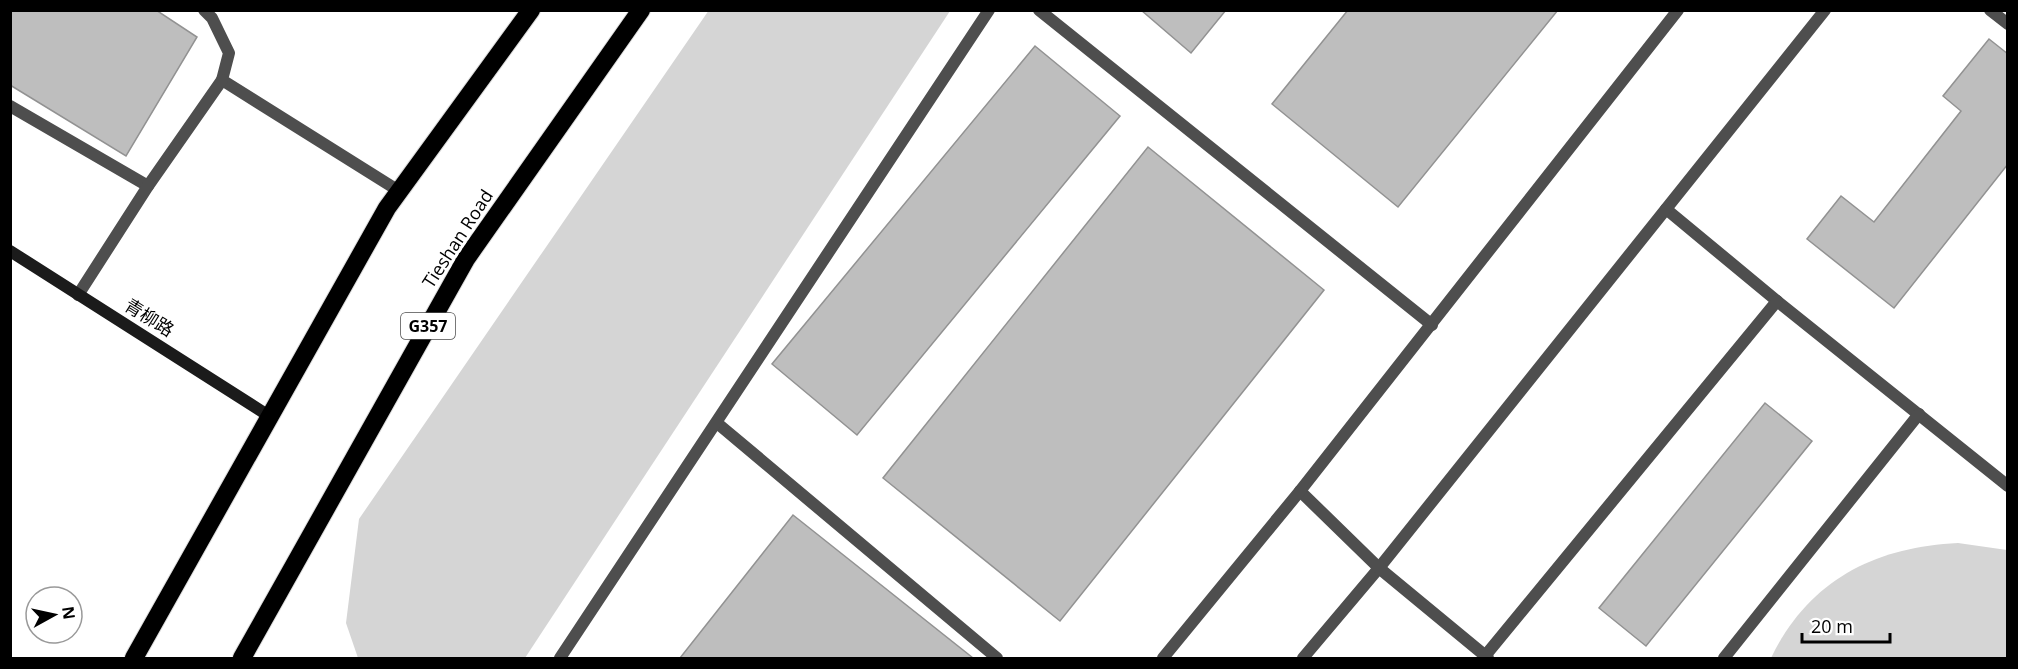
<svg xmlns="http://www.w3.org/2000/svg" width="2018" height="669" viewBox="0 0 2018 669" font-family="'Open Sans','Noto Sans SC',sans-serif">
  <style>
    .green { fill: #d5d5d5 }
    .building { fill: #bebebe; stroke: #929292; stroke-width: 1.5 }
    .lines { fill: none; stroke-linecap: round; stroke-linejoin: round }
    .highway-casing { stroke: #dbdbdb; stroke-width: 20 }
    .lane { stroke: #4e4e4e; stroke-width: 12 }
    .street { stroke: #4e4e4e; stroke-width: 12 }
    .secondary { stroke: #1b1b1b; stroke-width: 12 }
    .highway { stroke: #000; stroke-width: 18 }
    .labels { text-anchor: middle; stroke-width: 6; stroke-linejoin: round; paint-order: stroke }
    .shield { fill: #fff; stroke: #4c4c4c; stroke-width: 1.5 }
    .shield-label { font-size: 16px; font-weight: bold; fill: #000 }
    .street-label { font-size: 18px; fill: #000; stroke: #fff }
  </style>
  <rect width="100%" height="100%" fill="#fff"/>
  <g class="green">
    <path d="M709 10 950 11 525 658H358L346 623 359 519Z"/>
    <path d="M1958 543 2007 550V658H1771C1808 581 1874 547 1958 543Z"/>
  </g>
  <g class="building">
    <path d="M10 10H156L197 37 126 156 10 85Z"/>
    <path d="M1141 10H1226L1191 53Z"/>
    <path d="M1348 10H1558L1398 207 1272 104Z"/>
    <path d="M1989 39 2008 54V164L1894 308 1807 239 1841 196 1874 222 1961 111 1943 96Z"/>
    <path d="M1035 46 1120 116 857 435 772 364Z"/>
    <path d="M1148 147 1324 290 1060 621 883 478Z"/>
    <path d="M1765 403 1812 441 1646 646 1599 608Z"/>
    <path d="M793 515 973 658H680Z"/>
  </g>
  <g class="lines">
    <g class="highway-casing">
      <g id="highway">
        <path d="M134 658 387 208 531 10"/>
        <path d="M242 658 466 259 641 10"/>
      </g>
    </g>
    <g class="lane">
      <path d="M204 10 212 18 229 53 222 80 399 191"/>
      <path d="M1039 10 1432 325"/>
      <path d="M1990 10 2008 24"/>
      <path d="M10 106 148 186"/>
      <path d="M1666 209 1777 301 2008 486"/>
      <path d="M78 295 148 186 222 80"/>
      <path d="M717 423 997 658"/>
      <path d="M1485 656 1777 301"/>
      <path d="M560 658 989 10"/>
      <path d="M1303 658 1379 568 1825 10"/>
      <path d="M1724 658 1919 414"/>
    </g>
    <g class="street">
      <path d="M1300 491 1379 568 1488 658"/>
      <path d="M1163 658 1300 491 1678 10"/>
    </g>
    <path class="secondary" d="M10 251 269 416"/>
    <use href="#highway" class="highway"/>
  </g>
  <g class="labels">
    <rect class="shield" x="401" y="313" width="54" height="26" rx="4.5"/>
    <g class="shield-label">
      <text x="428" y="332">G357</text>
    </g>
    <g class="street-label">
      <text transform="translate(458 239) rotate(-57)" y="6">Tieshan Road</text>
      <text transform="translate(149 318) rotate(32)" y="6">青柳路</text>
    </g>
  </g>
  <rect width="2018" height="669" fill="none" stroke="#000000" stroke-width="24"/>
  <g transform="translate(54 615) rotate(82)"><circle r="28" fill="#ffffff" stroke="#999999" stroke-width="1.5"/>
  <path d="M0-4.5L10 22L0 15L-10 22Z" fill="#000000"/>
  <text y="-9" font-size="16" font-weight="bold" text-anchor="middle" fill="#000000">N</text>
  </g>
  <path d="M1802 633v9h88v-9" fill="none" stroke="#000000" stroke-width="3"/>
  <text x="1811" y="633" font-size="18" fill="#000000" stroke="#ffffff" stroke-width="4.5" paint-order="stroke">20 m</text>
</svg>
